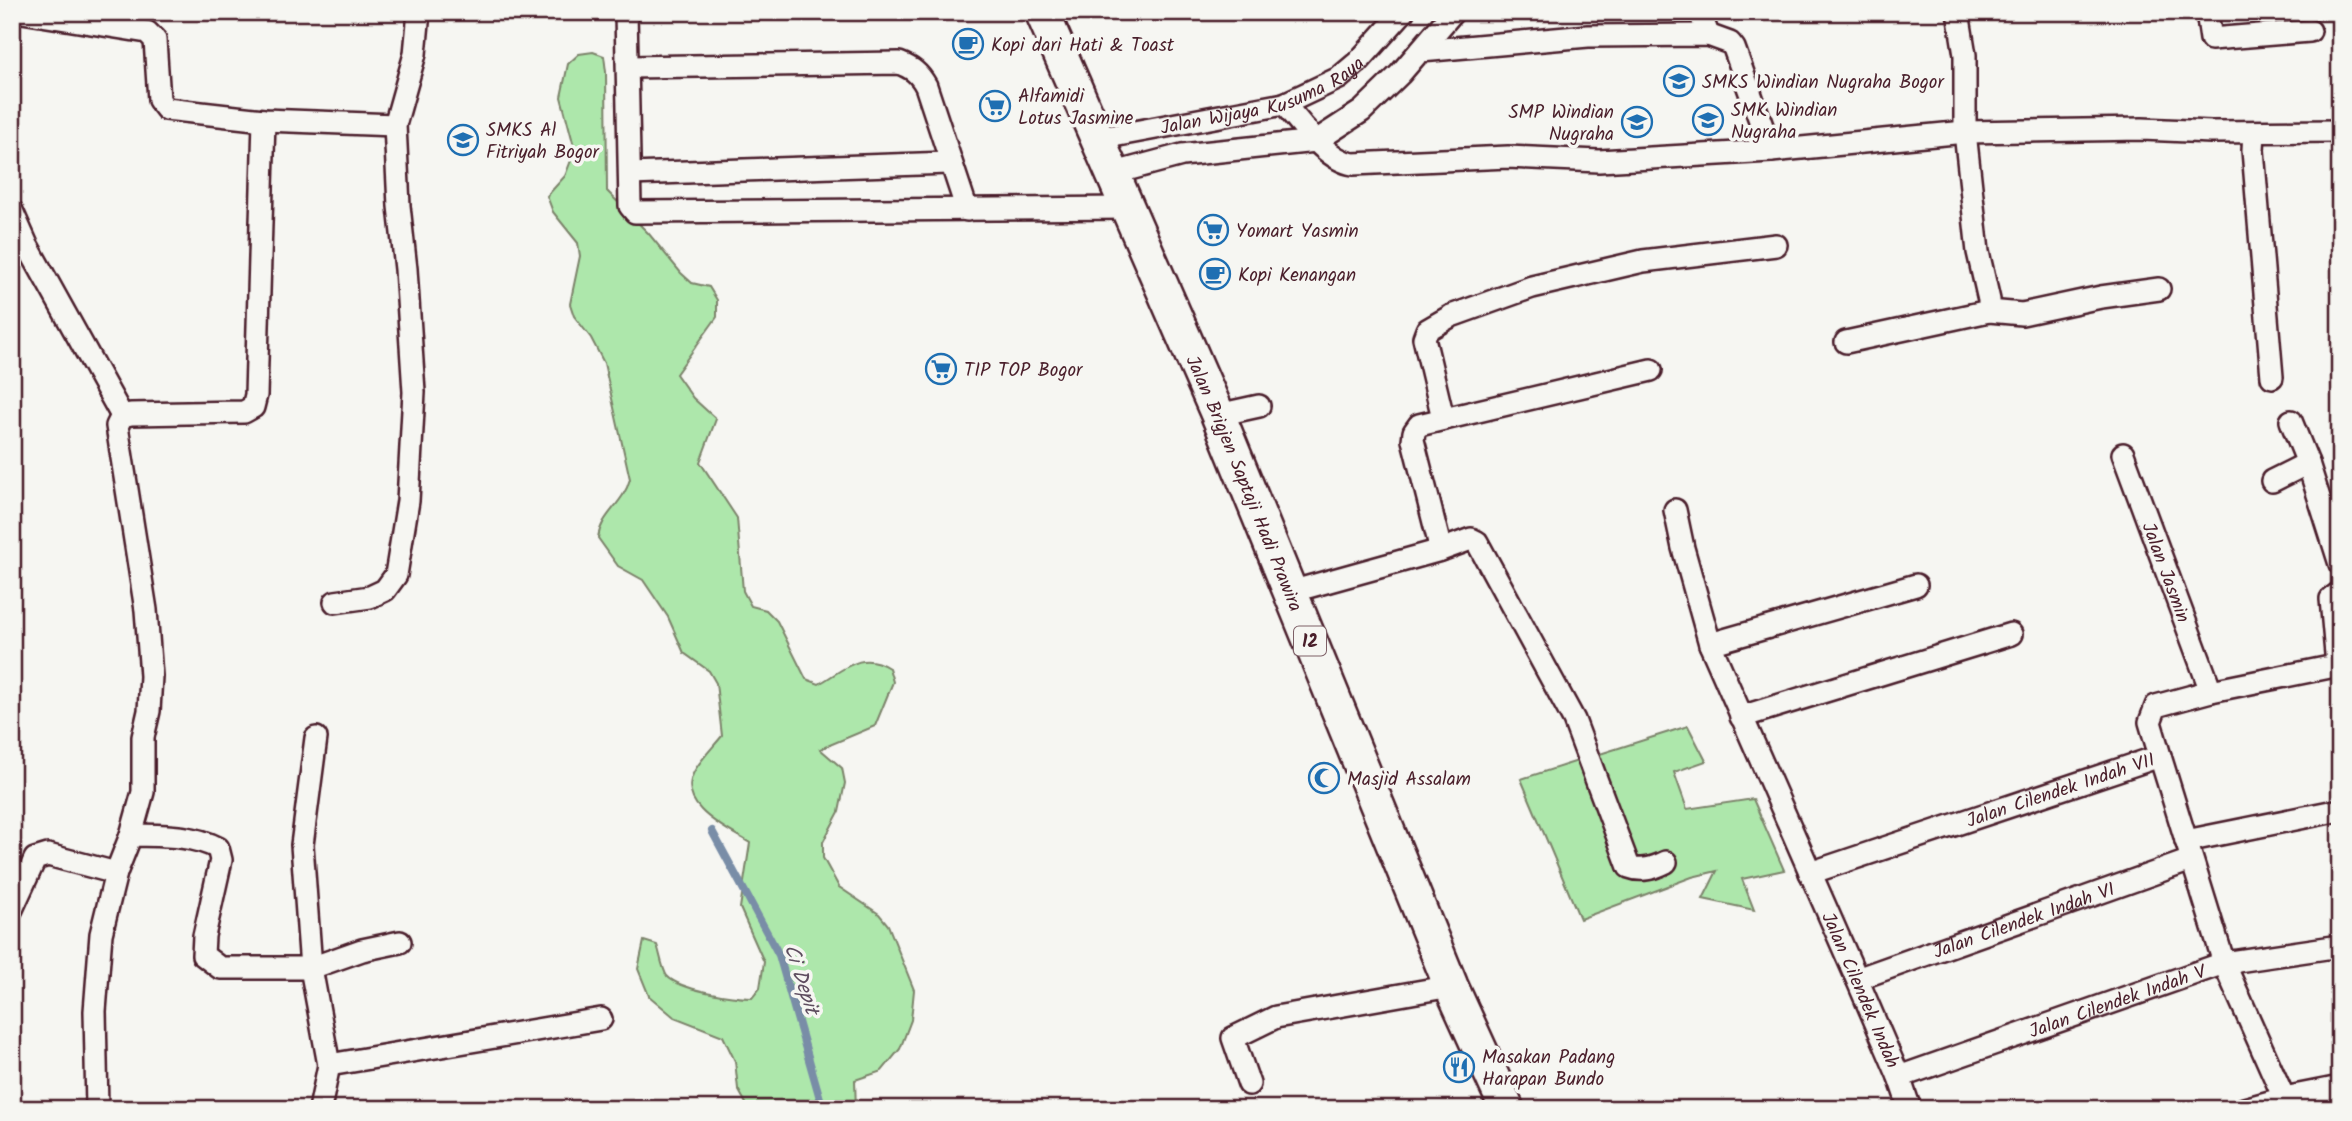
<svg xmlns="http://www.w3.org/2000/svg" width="2352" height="1121" viewBox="0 0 2352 1121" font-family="Kalam,sans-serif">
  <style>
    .green { fill: #ade7ab; stroke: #7c836b; stroke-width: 2 }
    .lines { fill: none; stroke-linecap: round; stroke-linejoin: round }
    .stream { stroke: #798da7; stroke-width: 8 }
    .minor-casing { stroke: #4a1f2b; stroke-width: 26 }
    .primary-casing { stroke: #4a1f2b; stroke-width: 38 }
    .minor { stroke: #f6f6f2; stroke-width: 21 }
    .primary { stroke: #f6f6f2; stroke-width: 33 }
    .labels { text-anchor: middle; stroke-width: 7; stroke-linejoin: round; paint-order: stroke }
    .shield { fill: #f6f6f2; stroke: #7e6067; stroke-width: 2 }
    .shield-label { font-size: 18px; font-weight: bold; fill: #4a1f2b }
    .poi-label { font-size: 19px; fill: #4a1f2b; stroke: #f6f6f2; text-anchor: start }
    .street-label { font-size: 19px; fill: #4a1f2b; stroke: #f6f6f2 }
    .water-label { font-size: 21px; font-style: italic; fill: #5e4d5f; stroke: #f6f6f2 }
  </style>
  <rect width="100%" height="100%" fill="#f6f6f2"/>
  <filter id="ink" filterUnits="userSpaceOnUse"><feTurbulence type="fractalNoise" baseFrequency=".0143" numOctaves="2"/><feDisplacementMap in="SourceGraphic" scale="14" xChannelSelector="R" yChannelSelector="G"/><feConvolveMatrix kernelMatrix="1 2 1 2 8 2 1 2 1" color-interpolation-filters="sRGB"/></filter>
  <g filter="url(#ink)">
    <g class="green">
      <path d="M593 52 604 56 606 72 607 191 649 234 681 273 692 283 709 287 717 300V317L676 374 693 398 716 419 700 462 737 518 743 591 751 606 766 610 777 621 806 679 819 684C845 669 861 650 889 668L893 682 875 726 820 749 842 768 845 783 839 812 823 842V858L839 887 879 914 888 925 914 990 911 1020 900 1049 882 1071 855 1080 856 1109H749L738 1089 735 1061 723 1036 674 1017 649 996 638 969 644 941 657 945C660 953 662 969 667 976 680 990 733 998 752 998L760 988 764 962 740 908 750 843C727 829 674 806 695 770 702 758 713 747 722 736L716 683 709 671 684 653 668 617 643 580 618 566 598 538C601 514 623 505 630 479L604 363 591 338 574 316 570 304 580 256 578 243 553 212 547 196 565 176 575 150 561 97 568 64 579 54Z"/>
      <path d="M1688 726 1706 761 1674 772 1687 809 1753 799 1784 870 1742 879 1754 910 1703 899 1717 871 1692 877 1580 919 1521 779Z"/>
    </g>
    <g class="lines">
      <path class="stream" d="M712 831 779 955 823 1109"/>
      <g class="minor-casing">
        <g id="minor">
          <path d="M22 12 147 32 155 40 159 100 166 109 264 120 395 125"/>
          <path d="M626 12 630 206 635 212 1128 208"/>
          <path d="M1700 12 1708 35"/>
          <path d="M2207 12 2211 39 2310 31"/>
          <path d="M1421 51 1588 36 1708 35 1730 43 1734 48 1771 151"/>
          <path d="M628 67 899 63C912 68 919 73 926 86L967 210"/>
          <path d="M1284 104C1301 123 1326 160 1353 164L1508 157 1599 161 1771 151 1965 132 2142 129 2211 132 2340 131"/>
          <path d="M2254 132 2253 150 2272 377"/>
          <path id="s1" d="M1097 139 1284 104 1339 78 1358 62 1403 12"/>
          <path d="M630 174 949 163"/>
          <path d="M1111 174 1182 155 1316 141 1362 111 1400 74 1453 12"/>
          <path d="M12 211 27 245 122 416"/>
          <path d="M1989 311 2022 314 2101 297 2159 289"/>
          <path d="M1846 342 1989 311V300L1978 252 1965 132V55L1958 12"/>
          <path d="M1218 415 1259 406"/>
          <path d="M1443 418 1424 338 1427 330 1451 316 1532 287 1643 261 1776 245"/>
          <path d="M2291 421 2308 463 2340 564"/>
          <path id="s2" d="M2123 454 2211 691"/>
          <path d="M2272 481 2308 463"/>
          <path id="s3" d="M1675 510 1683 548 1710 644 1857 979 1899 1077 1910 1109"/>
          <path d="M1441 550 1413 440 1414 432 1419 425 1651 370"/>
          <path d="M1290 592 1441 550 1471 539 1477 542 1574 720 1629 867C1642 872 1654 868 1666 862"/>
          <path d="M335 602 370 597 385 590 396 575 408 501 414 392 406 269 399 206 395 125 415 54 419 12"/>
          <path d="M1710 644 1916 585"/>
          <path d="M2337 665 2331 599 2340 592"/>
          <path d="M1741 717 2011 634"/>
          <path d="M316 738 302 845 311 968 329 1065 320 1109"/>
          <path d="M2160 756 2224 963 2284 1098"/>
          <path d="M131 835C161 836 191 834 218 848L221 860 204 936 203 955 220 968H311L362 950 400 942"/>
          <path d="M2186 841 2340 810"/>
          <path id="s4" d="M1810 873 2160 756 2150 722 2156 706 2211 691 2340 665"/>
          <path d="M12 909 35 859 48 855 116 873"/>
          <path id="s5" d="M1857 979 2191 860"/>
          <path d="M329 1065 601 1019"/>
          <path id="s6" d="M1899 1077 2224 963 2340 946"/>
          <path d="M1249 1084 1233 1038 1276 1017 1451 986"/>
          <path d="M97 1109 95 1011 101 934 116 873 131 835 143 792V737L149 711 151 676 146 610 117 426 122 416 131 414 244 412 253 407 256 395 264 120"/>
          <path d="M2244 1109 2284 1098 2340 1087"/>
        </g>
      </g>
      <g class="primary-casing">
        <g id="primary">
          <path id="s7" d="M1042 12 1218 415 1451 986 1507 1109"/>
        </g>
      </g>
      <use href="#minor" class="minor"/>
      <use href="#primary" class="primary"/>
    </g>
  </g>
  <defs>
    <g id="cafe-ring" transform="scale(1.575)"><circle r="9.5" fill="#f6f6f2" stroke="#1f6fb2" stroke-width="1.5"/><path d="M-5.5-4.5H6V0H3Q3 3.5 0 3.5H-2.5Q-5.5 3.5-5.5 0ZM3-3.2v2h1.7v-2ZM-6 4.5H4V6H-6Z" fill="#1f6fb2"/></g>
    <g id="school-ring" transform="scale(1.575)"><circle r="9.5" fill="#f6f6f2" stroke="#1f6fb2" stroke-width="1.5"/><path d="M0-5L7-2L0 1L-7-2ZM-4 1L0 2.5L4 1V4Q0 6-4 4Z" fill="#1f6fb2"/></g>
    <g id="supermarket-ring" transform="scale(1.575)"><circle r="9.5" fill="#f6f6f2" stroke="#1f6fb2" stroke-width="1.5"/><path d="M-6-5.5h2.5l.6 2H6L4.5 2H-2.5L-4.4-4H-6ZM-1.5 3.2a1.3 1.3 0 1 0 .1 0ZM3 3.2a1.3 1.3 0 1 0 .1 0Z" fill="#1f6fb2"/></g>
    <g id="mosque-ring" transform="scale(1.575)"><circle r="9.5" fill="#f6f6f2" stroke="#1f6fb2" stroke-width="1.5"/><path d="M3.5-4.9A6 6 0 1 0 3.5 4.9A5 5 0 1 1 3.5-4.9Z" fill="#1f6fb2"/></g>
    <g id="restaurant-ring" transform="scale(1.575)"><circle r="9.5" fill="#f6f6f2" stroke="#1f6fb2" stroke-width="1.5"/><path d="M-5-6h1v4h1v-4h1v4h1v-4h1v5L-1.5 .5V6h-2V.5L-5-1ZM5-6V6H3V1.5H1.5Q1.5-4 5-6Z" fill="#1f6fb2"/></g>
  </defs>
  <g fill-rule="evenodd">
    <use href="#cafe-ring" x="968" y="44"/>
    <use href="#school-ring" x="1679" y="81"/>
    <use href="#supermarket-ring" x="995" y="106"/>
    <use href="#school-ring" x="1708" y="120"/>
    <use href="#school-ring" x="1637" y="122"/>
    <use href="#school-ring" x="463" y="140"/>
    <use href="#supermarket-ring" x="1213" y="230"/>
    <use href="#cafe-ring" x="1215" y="274"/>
    <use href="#supermarket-ring" x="941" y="369"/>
    <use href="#mosque-ring" x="1324" y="778"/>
    <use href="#restaurant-ring" x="1459" y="1067"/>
  </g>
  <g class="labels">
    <rect class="shield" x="1294" y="626.5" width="32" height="29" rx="5"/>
    <g class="shield-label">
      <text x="1310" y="647">12</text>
    </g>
    <g class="poi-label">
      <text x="991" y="51">Kopi dari Hati &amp; Toast</text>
      <text x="1702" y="88">SMKS Windian Nugraha Bogor</text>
      <text x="1018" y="102">Alfamidi<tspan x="1018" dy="22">Lotus Jasmine</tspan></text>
      <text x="1731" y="116">SMK Windian<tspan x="1731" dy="22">Nugraha</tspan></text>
      <text x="1614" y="118" text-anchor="end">SMP Windian<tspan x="1614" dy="22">Nugraha</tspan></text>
      <text x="486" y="136">SMKS Al<tspan x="486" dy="22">Fitriyah Bogor</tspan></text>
      <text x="1236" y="237">Yomart Yasmin</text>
      <text x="1238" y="281">Kopi Kenangan</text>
      <text x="964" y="376">TIP TOP Bogor</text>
      <text x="1347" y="785">Masjid Assalam</text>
      <text x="1482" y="1063">Masakan Padang<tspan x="1482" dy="22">Harapan Bundo</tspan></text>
    </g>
    <g class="street-label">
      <text dy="7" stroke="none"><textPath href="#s1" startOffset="172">Jalan Wijaya Kusuma Raya</textPath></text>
      <text dy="7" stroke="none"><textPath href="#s7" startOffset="513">Jalan Brigjen Saptaji Hadi Prawira</textPath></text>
      <text dy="7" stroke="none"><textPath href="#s2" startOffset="126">Jalan Jasmin</textPath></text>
      <text dy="7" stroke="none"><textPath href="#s4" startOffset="264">Jalan Cilendek Indah VII</textPath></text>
      <text dy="7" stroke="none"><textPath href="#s5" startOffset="177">Jalan Cilendek Indah VI</textPath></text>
      <text dy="7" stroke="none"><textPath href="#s3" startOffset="516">Jalan Cilendek Indah</textPath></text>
      <text dy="7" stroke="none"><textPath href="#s6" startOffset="231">Jalan Cilendek Indah V</textPath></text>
    </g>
    <g class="water-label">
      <text transform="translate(802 979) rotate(72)" y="7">Ci Depit</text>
    </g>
  </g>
  <rect width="2352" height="1121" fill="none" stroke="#f6f6f2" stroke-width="42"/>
  <rect x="21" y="21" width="2310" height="1079" fill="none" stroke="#4a1f2b" stroke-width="2.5" filter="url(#ink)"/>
</svg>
